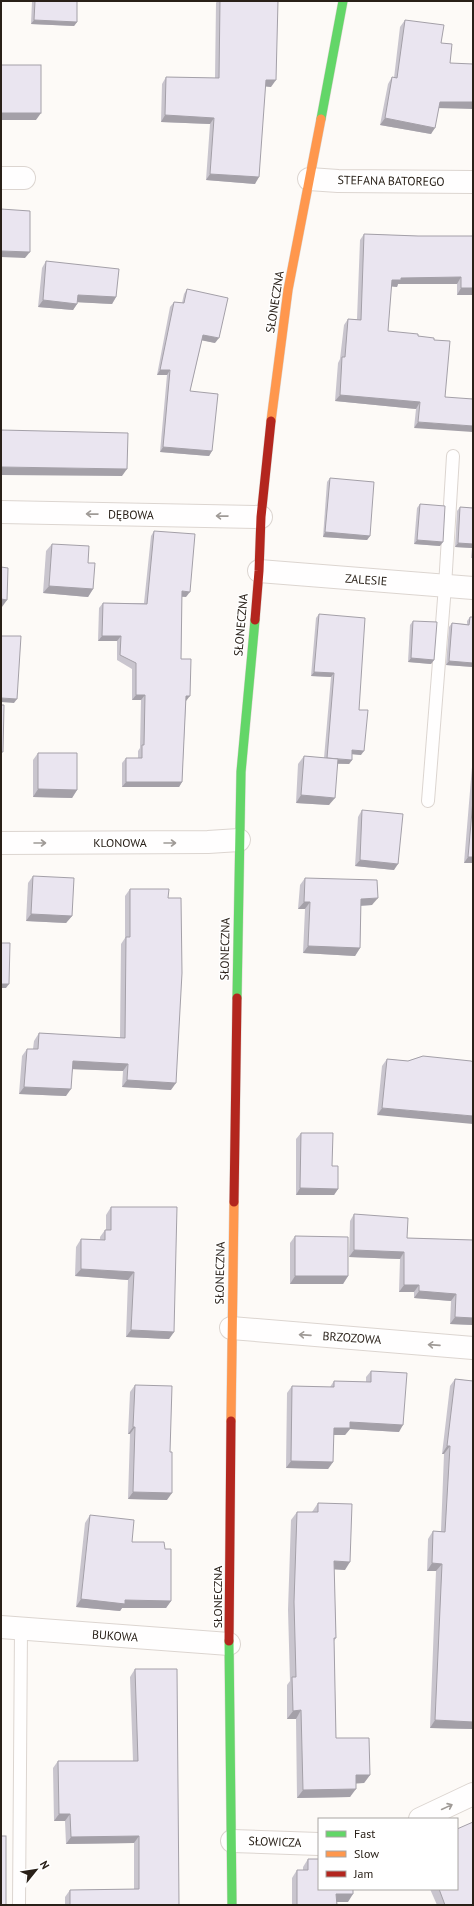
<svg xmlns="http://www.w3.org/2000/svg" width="474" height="1906" viewBox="0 0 474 1906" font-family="'PT Sans',sans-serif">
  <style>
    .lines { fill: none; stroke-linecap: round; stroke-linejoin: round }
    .lane-casing { stroke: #dcd5d0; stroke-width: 14 }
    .street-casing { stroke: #dcd5d0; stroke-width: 24 }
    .fast-casing { stroke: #dcd5d0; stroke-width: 10 }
    .slow-casing { stroke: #dcd5d0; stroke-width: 10 }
    .jam-casing { stroke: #dcd5d0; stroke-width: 10 }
    .lane { stroke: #fffefe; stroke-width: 12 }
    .street { stroke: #fffefe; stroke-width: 22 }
    .fast { stroke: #63d668; stroke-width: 9 }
    .slow { stroke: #ff974d; stroke-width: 9 }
    .jam { stroke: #b3261e; stroke-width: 9 }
    .wall { fill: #c9c5ce }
    .shaded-wall { fill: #a4a0a8 }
    .building { fill: #eae5f0; stroke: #a4a0a8 }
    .oneway { stroke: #9f9a96 }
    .labels { text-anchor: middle; stroke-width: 3; stroke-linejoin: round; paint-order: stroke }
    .street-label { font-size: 12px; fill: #292018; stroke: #fff }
  </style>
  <rect width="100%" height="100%" fill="#fdfaf7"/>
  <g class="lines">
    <g class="lane-casing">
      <g id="lane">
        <path d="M428 801 445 586 453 456"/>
        <path d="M19 1905 21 1629"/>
      </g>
    </g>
    <g class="street-casing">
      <g id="street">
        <path d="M1 178H24"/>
        <path d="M309 179 338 181 473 182"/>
        <path d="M1 512 261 517"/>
        <path d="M259 571 473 588"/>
        <path d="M1 843 208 842 239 840"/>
        <path d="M231 1328 473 1348"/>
        <path d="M1 1627 229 1644"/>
        <path d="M420 1819 473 1794"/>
        <path d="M232 1841 319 1844"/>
      </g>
    </g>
    <g class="fast-casing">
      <g id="fast">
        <path d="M321 119 343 1"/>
        <path d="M237 998 241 772 255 620"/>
        <path d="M229 1641 232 1905"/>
      </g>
    </g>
    <g class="slow-casing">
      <g id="slow">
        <path d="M271 421 288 290 321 119"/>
        <path d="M231 1421 234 1202"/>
      </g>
    </g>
    <g class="jam-casing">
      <g id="jam">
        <path d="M255 620 259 571 261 517 271 421"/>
        <path d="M234 1202 237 998"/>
        <path d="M229 1641 231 1421"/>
      </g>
    </g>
    <use href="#lane" class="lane"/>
    <use href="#street" class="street"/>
    <use href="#fast" class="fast"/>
    <use href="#slow" class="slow"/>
    <use href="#jam" class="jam"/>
  </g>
  <g class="wall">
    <path d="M32 1H77V22L74 26 31 24Z"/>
    <path d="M217 1H278L271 87 265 86 255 184 206 180 210 124 161 122 162 84 166 77 215 78 216 3Z"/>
    <path d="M405 20 441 43 439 108 431 134 380 125 388 84 392 77 394 78 400 27Z"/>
    <path d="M364 234 418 236H473V295H457V284H398L397 287 391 286 388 331 418 336 434 340 445 397 414 428 416 409 335 401 338 363 340 359 344 325 348 319H357L360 240Z"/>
    <path d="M46 261 116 297 112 304 77 302V304L73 310 38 307 42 268Z"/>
    <path d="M187 289 215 343 202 340 190 391 212 451 209 456 160 452 167 375H157L170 307 174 302 182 303 184 294Z"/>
    <path d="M330 478 370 536 367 540 323 537 327 482Z"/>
    <path d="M420 504 440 546 414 544 417 508Z"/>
    <path d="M460 507 473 508V558H471L472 548 455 547 457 511Z"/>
    <path d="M154 531 186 597H182L181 659 186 701 182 782 179 787H122V763L126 758H138V751L140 748 141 700H132V669L117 660V641H98L99 608 103 603H144L151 536Z"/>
    <path d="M52 544 88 563 93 589 88 597 43 593 46 551Z"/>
    <path d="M319 614 359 710 361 755 352 754V760L349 764H337L329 805 296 803 298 764 304 756 324 758 331 677 311 676 316 618Z"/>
    <path d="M470 617 473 667 446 665 449 627 452 623 467 624V621Z"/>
    <path d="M413 621 434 660 431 664 408 662 410 625Z"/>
    <path d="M38 753 77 790 72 798 33 797V760Z"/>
    <path d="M473 755V863H464Z"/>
    <path d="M362 810 394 870 355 866 358 817Z"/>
    <path d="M33 876 72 916 66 923 26 921 28 883Z"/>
    <path d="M305 878 372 905 361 906 360 948 355 956 303 953 305 909H298L300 885Z"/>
    <path d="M130 889 168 898 171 1090 122 1087 123 1071 73 1069 66 1096 19 1094 22 1056 27 1049H33L34 1041 39 1033 120 1038 121 944 125 938V896Z"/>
    <path d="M423 1056 377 1115 382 1066 387 1059 408 1061Z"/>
    <path d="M301 1133 332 1166 338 1189 334 1195H296V1139Z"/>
    <path d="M111 1207 174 1332 169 1339 126 1337 128 1280 75 1276 76 1247 81 1239H100V1237L105 1230H106V1215Z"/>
    <path d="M354 1214 407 1238 473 1240V1325L450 1324 451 1301 414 1298V1292H399L400 1259 349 1257 350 1221Z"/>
    <path d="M295 1236 348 1276 343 1284H290V1243Z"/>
    <path d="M371 1371 399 1432 350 1429 345 1435H333V1462L328 1469 286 1468 287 1393 292 1386 330 1387 334 1381 366 1382V1377Z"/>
    <path d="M455 1379 473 1381V1729L430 1728 436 1571H427L428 1539 433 1531H441L444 1454H442L450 1386Z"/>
    <path d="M135 1385 167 1500 128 1499 130 1434H128L130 1392Z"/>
    <path d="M318 1503 345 1570 334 1569 336 1638 334 1641 336 1738 370 1775 364 1783H356L350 1797 297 1798 296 1719H287V1685L290 1681 288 1610 291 1520 297 1512H312Z"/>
    <path d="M90 1515 132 1542 165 1549 171 1601 166 1608H122L120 1611 76 1607 85 1523Z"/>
    <path d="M135 1669 179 1905H65V1897L70 1890 134 1889V1843L66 1844 65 1821H54L53 1768 58 1761H133L130 1677Z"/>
    <path d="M308 1859 348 1902H336L337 1905H292V1878L297 1870H303V1867Z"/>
    <path d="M430 1889H457L473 1905H437Z"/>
  </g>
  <g class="shaded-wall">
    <path d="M34 20 77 22 74 26 31 24Z"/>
    <path d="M266 80H276L271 87 261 86Z"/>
    <path d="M440 102H473V109L436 108Z"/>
    <path d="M1 113H41L36 120H1Z"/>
    <path d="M165 115 214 118 210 124 161 122Z"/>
    <path d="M385 118 435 128 431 134 380 125Z"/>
    <path d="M210 174 259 177 255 184 206 180Z"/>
    <path d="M1 251 30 252 25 258 1 257Z"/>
    <path d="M461 277 457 284H398L397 287 387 286 392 280 401 278Z"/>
    <path d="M461 288H473V295H457Z"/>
    <path d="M78 295 116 297 112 304 73 302Z"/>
    <path d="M43 300 77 304 73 310 38 307Z"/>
    <path d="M203 335 219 338 215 343 200 340Z"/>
    <path d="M160 370H170L167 375H157Z"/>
    <path d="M340 395 420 402 416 409 335 401Z"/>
    <path d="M418 422 473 426V432L414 428Z"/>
    <path d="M163 447 212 451 209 456 160 452Z"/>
    <path d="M1 467 127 469 122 476 1 475Z"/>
    <path d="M325 532 370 536 367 540 323 537Z"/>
    <path d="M417 540 443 542 440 546 414 544Z"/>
    <path d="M458 543 473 544V547L472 548 455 547Z"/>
    <path d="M49 586 93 589 88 597 43 593Z"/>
    <path d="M182 591 190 592 186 597 178 596Z"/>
    <path d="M1 599 7 600 2 607H1Z"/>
    <path d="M102 636H121L117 641H98Z"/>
    <path d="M411 658 434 660 431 664 408 662Z"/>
    <path d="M449 661 473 663V667L446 665Z"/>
    <path d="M314 672 334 673 331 677 311 676Z"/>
    <path d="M136 695H145L141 700H132Z"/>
    <path d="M186 696H190L186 701Z"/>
    <path d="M1 698 17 699 14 703 1 702Z"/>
    <path d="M352 750 364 751 361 755 350 754Z"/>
    <path d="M327 759 352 760 349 764 324 763Z"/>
    <path d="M126 782H182L179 787H122Z"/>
    <path d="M38 789 77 790 72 798 33 797Z"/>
    <path d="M301 795 335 798 329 805 296 803Z"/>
    <path d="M468 857H473V863H464Z"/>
    <path d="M360 860 398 864 394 870 355 866Z"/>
    <path d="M378 898 372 905 355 906 361 899Z"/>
    <path d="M304 902H310L305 909H298Z"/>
    <path d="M31 914 72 916 66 923 26 921Z"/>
    <path d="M308 946 360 948 355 956 303 953Z"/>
    <path d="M1 984H9L6 988H1Z"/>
    <path d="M73 1061 128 1064 123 1071 68 1069Z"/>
    <path d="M127 1080 176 1083 171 1090 122 1087Z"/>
    <path d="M24 1087 71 1089 66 1096 19 1094Z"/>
    <path d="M382 1108 473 1116V1124L377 1115Z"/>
    <path d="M300 1188 338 1189 334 1195H296Z"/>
    <path d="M354 1250 404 1252 400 1259 349 1257Z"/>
    <path d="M81 1269 134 1272 128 1280 75 1276Z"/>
    <path d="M295 1276H348L343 1284H290Z"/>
    <path d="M404 1285H419L414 1292H399Z"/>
    <path d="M419 1291 456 1294 451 1301 414 1298Z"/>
    <path d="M455 1317 473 1318V1325L450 1324Z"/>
    <path d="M131 1330 174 1332 169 1339 126 1337Z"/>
    <path d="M350 1422 403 1425 399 1432 350 1429 345 1435H329L334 1428Z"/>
    <path d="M133 1427H135L130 1434H128Z"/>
    <path d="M447 1446H450L444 1454H442Z"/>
    <path d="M291 1461 333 1462 328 1469 286 1468Z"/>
    <path d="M133 1492 172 1493 167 1500 128 1499Z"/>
    <path d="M334 1561 350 1562 345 1570 328 1569Z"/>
    <path d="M432 1563 442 1564 436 1571H427Z"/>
    <path d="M81 1599 125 1600 171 1601 166 1608H122L120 1611 76 1607Z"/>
    <path d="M301 1710 296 1719H287L293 1711Z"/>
    <path d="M435 1720 473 1722V1729L430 1728Z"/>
    <path d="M356 1775H370L364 1783 350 1784Z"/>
    <path d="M356 1789 350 1797 297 1798 303 1790Z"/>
    <path d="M59 1814H70L65 1821H54Z"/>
    <path d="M139 1836 134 1843 66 1844 71 1837Z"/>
    <path d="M336 1894H353L348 1902H331Z"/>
  </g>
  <g class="building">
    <path d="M35 1H77V22L34 20Z"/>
    <path d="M220 1H278L276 80H266L259 177 210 174 214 118 165 115 166 77 219 78Z"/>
    <path d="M405 20 444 25 441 43 452 44 450 63 473 64V102H440L435 128 385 118 392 77 397 78Z"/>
    <rect x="1" y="65" width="40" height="48"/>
    <path d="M1 209 30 211V252L1 251Z"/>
    <path d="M364 234 418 236H473V288H461V277L401 278V280H392L388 331 418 334V336L434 338V340L450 341 445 397 473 399V426L418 422 420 402 340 395 342 357H345L348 319 361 320Z"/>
    <path d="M46 261 119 269 116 297 78 295 77 304 43 300Z"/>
    <path d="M187 289 228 298 219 338 203 335 190 391 218 394 212 451 163 447 170 370H160L174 302 184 303Z"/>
    <path d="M1 430 128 433 127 469 1 467Z"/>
    <path d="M330 478 374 482 370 536 325 532Z"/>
    <path d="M420 504 445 506 443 542 417 540Z"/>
    <path d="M460 507 473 508V544L458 543Z"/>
    <path d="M154 531 195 534 190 592 182 591 181 659H191L190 696H186L182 782H126V758H142V745H144L145 695H136V663L120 655 121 636H102L103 603 147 604Z"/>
    <path d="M52 544 89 546 88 563H95L93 589 49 586Z"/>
    <path d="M1 567 8 568 7 600 1 599Z"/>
    <path d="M319 614 365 618 359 710H368L364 751 352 750V760L327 758 334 673 314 672Z"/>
    <path d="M470 617H473V663L449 661 452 623 469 625Z"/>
    <path d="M413 621 437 622 434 660 411 658Z"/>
    <path d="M1 636H21L17 699 1 698Z"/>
    <path d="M1 705H4L3 752H1Z"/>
    <path d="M38 753H77V790L38 789Z"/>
    <path d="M304 756 338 759 335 798 301 795Z"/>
    <path d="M473 800V857H468Z"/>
    <path d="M362 810 403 814 398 864 360 860Z"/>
    <path d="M33 876 74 878 72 916 31 914Z"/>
    <path d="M305 878 377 880 378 898 361 899 360 948 308 946 310 902H304Z"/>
    <path d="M130 889H169L168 898H181L182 973 176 1083 127 1080 128 1064 73 1061 71 1089 24 1087 27 1049H38L39 1033 125 1038 126 937H130Z"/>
    <path d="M1 943H10L9 984H1Z"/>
    <path d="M423 1056 471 1061 473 1062V1116L382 1108 387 1059 408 1061Z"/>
    <path d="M301 1133H333L332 1166H338V1189L300 1188Z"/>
    <path d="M111 1207H177L174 1332 131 1330 134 1272 81 1269V1239L105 1240V1230H111Z"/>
    <path d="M354 1214 408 1218 407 1238 473 1240V1318L455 1317 456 1294 419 1291V1285H404V1252L354 1250Z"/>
    <path d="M295 1236 348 1237V1276H295Z"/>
    <path d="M371 1371 407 1373 403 1425 350 1422V1428H334L333 1462 291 1461 292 1386 334 1387V1381L371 1382Z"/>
    <path d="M455 1379 473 1381V1722L435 1720 442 1564 432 1563 433 1531 445 1532 450 1446H447Z"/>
    <path d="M135 1385 172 1386 170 1452H172V1493L133 1492 135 1427H133Z"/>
    <path d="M318 1503 352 1504 350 1562 334 1561 336 1638H334L336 1738H369L370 1775H356V1789L303 1790 301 1710 293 1711 292 1677H296L294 1602 297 1512H318Z"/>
    <path d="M90 1515 134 1520 132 1542H164L165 1549H171V1601L125 1600V1604L81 1599Z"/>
    <path d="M135 1669H177L179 1905H70V1890L139 1889V1836L71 1837 70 1814H59L58 1761H138Z"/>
    <path d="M473 1822V1905H445L439 1889H457V1829Z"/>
    <rect x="1" y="1836" width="5" height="69"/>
    <path d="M308 1859H319V1889H353V1894H336L337 1905H297V1870H308Z"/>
  </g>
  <defs><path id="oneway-shaft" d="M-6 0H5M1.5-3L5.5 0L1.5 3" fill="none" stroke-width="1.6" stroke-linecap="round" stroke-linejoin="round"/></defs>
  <g class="oneway">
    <use href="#oneway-shaft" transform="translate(92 514) rotate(-179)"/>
    <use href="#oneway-shaft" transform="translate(222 516) rotate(-179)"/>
    <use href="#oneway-shaft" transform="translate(40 843)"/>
    <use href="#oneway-shaft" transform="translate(170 843)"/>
    <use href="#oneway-shaft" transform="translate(305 1335) rotate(-176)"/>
    <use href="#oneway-shaft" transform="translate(434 1345) rotate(-176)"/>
    <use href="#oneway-shaft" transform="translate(447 1807) rotate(-25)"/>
  </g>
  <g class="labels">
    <g class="street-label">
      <text transform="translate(391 181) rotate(1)" y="4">STEFANA BATOREGO</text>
      <text transform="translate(275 302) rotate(-81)" y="4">SŁONECZNA</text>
      <text transform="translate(131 515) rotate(1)" y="4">DĘBOWA</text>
      <text transform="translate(366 580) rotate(4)" y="4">ZALESIE</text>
      <text transform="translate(241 625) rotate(-85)" y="4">SŁONECZNA</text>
      <text x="120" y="847">KLONOWA</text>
      <text transform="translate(225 949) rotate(-89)" y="4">SŁONECZNA</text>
      <text transform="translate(220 1273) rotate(-89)" y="4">SŁONECZNA</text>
      <text transform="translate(352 1338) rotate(4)" y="4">BRZOZOWA</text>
      <text transform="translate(218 1597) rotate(-90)" y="4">SŁONECZNA</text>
      <text transform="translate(115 1636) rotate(4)" y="4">BUKOWA</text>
      <text transform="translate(275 1842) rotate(2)" y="4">SŁOWICZA</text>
    </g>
  </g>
  <rect width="474" height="1906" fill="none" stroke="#292018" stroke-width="4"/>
  <rect x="318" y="1818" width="140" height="72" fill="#ffffff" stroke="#a9a6a3"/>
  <rect x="326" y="1831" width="20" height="6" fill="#63d668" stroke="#a9a6a3"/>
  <text x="354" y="1838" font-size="12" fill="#292018">Fast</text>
  <rect x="326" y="1851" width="20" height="6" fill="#ff974d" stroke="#a9a6a3"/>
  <text x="354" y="1858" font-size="12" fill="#292018">Slow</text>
  <rect x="326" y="1871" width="20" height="6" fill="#b3261e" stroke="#a9a6a3"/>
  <text x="354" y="1878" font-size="12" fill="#292018">Jam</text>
  <g transform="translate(36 1870) rotate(60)" stroke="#ffffff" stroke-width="3" paint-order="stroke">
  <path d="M0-3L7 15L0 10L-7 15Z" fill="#292018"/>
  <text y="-6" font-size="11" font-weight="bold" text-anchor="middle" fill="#292018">N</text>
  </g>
</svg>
